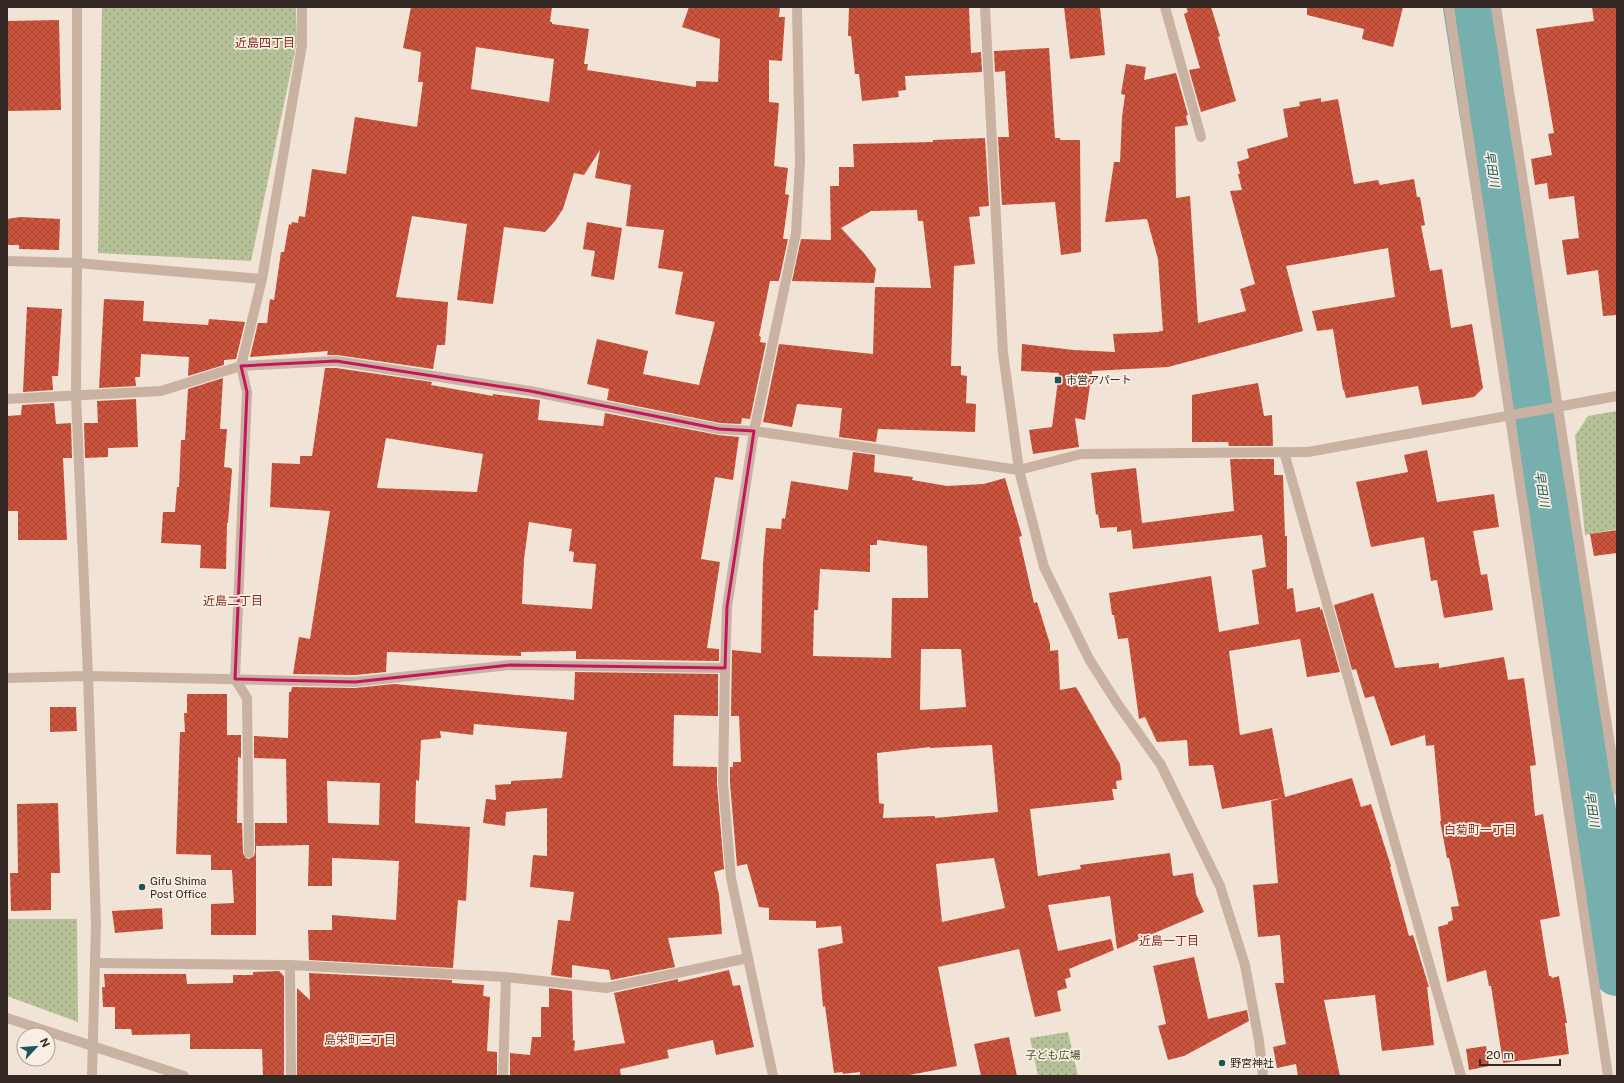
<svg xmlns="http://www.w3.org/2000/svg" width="1624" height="1083" viewBox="0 0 1624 1083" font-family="'Public Sans','Noto Sans JP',sans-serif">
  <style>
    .park { fill: url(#park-dots) }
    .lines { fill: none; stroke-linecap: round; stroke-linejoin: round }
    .river { stroke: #76afad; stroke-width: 48 }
    .building { fill: url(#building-cross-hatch); fill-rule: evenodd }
    .minor { stroke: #cab2a3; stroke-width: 10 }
    .tertiary { stroke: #cab2a3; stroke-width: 10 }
    .marked { fill: none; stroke: #c2185b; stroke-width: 3; stroke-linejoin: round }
    .poi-dot { fill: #1a5756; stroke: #f9eee4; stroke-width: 1.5 }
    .labels { text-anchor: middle; stroke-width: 3.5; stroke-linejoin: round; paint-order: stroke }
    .poi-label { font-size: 11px; fill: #352925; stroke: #f9eee4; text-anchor: start }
    .park-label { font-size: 11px; fill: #475329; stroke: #f9eee4 }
    .neighbourhood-label { font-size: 12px; fill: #862d1c; stroke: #f9eee4 }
    .water-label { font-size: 12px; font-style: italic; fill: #1a5756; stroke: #f9eee4 }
  </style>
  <defs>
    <pattern id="park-dots" width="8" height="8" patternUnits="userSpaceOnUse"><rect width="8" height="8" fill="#b6c197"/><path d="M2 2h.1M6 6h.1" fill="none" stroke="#959d7b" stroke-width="1.8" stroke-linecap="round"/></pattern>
    <pattern id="building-cross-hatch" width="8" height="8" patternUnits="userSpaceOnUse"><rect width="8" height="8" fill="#ca543d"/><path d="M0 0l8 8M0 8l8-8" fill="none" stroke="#a54633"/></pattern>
  </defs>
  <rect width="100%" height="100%" fill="#f2e3d7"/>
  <g class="park">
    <path d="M102 7H296L297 42 251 261 98 253Z"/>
    <path d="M1617 411V529L1585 535 1575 436 1588 416Z"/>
    <path d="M7 919H77L78 1022 7 996Z"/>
    <path d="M1068 1032 1078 1076H1038L1030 1038Z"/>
  </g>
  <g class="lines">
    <path class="river" d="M1467 7 1617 972"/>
  </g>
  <g class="building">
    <path d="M411 7H552L550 22H552V24L589 29 584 64H588L587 70 696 87V81L718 82 720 39 682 27 689 7H780L779 17H785L782 61 769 60V102L779 103 774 166 788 168 785 194 789 195 783 239H788L779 281H770L759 336 761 337 760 342 766 343 750 419 742 418 741 424 720 423 607 400 609 389 587 384 597 339 648 351 643 374 699 385 715 322 675 314 683 272 658 268 664 230 626 226 631 185 595 178 600 150 584 175 574 173 563 209 555 221 545 232 504 227 493 304 457 300 467 224 412 216 396 297 448 302 445 345H437L433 369 337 355H327L328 351 250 357 258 323H267L270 299 274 300 281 252H284L289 224 291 225 292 222 298 223 299 216 305 217 312 169 346 174 355 117 417 127 423 82H418L421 52 403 48ZM476 47 554 59 549 102 471 89Z"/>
    <path d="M849 7H969L971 53 981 52 982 72 905 76 906 90 898 91 899 97 862 101 859 74H855L851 36H848Z"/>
    <path d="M1064 7H1100L1105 55 1070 59Z"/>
    <path d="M1186 7H1211L1220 36 1218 37 1236 101 1201 112 1189 70 1200 68 1184 14 1188 12Z"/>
    <path d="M1307 7H1403L1393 47 1362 39 1364 29 1307 15Z"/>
    <path d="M1592 7H1617V315L1603 316 1598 270 1567 275 1562 240 1579 238 1574 196 1549 199 1547 183 1535 185 1531 159 1552 155 1548 134 1554 133 1536 29 1594 21Z"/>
    <path d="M59 20 61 110 7 111V21Z"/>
    <path d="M1049 48 1055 138H1060V140H1080L1081 252 1061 255 1055 202 1002 205 998 137H1009L1005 71 995 72 994 51Z"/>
    <path d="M1126 64 1146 67 1144 80 1176 73 1188 115 1186 116 1188 125 1175 127 1176 198 1190 196 1198 323 1246 311 1240 289 1255 284 1230 191 1242 190 1238 174H1240L1237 162 1249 158 1247 149 1288 137 1283 109 1300 106 1299 102 1321 98V102L1338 99 1354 184 1378 180 1380 185 1414 179 1417 197H1420L1425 225 1421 226 1430 271 1442 269 1451 328 1472 324 1483 388 1474 397 1422 405 1418 386 1346 398 1344 390H1343L1333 329 1317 331 1312 311 1395 297 1388 248 1286 266 1303 331 1168 367 1092 371 1085 420 1075 418 1079 447 1033 454 1029 430 1052 427 1059 373 1021 371 1022 344 1074 350 1115 352 1113 334 1159 332V331H1163L1158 259 1147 219 1105 222 1114 162H1120L1122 117 1125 95 1121 94Z"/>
    <path d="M985 138 989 206 979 207 980 216 969 217 975 264 954 266 951 366H961V375L967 376 966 403 976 404 975 432 878 429 876 442 839 437 842 408 797 404 792 427 763 422 779 344 873 354 875 287 931 288 923 221H918L917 210 871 211 841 228 864 253 876 269 874 283 792 281 801 239 831 240 830 186H839V167H854L853 144 933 142V140Z"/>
    <path d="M20 217 60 219 59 250 19 249V245H7V219Z"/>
    <path d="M587 222 622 228 614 280 591 276 595 251 583 249Z"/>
    <path d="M104 299 144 301 143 321 208 325 209 319 245 322 236 359 224 360V365L188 376 189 357 141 354 140 377H135L136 386 99 388Z"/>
    <path d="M27 307 62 309 58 376H52L53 390 23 392Z"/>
    <path d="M325 368H336L432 382 431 385 493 396V394L540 400 538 420 603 426 605 413 718 435 739 437 733 480 715 477 701 559 720 562 707 648 719 649V661L576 659V651L521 652V656L387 652 386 672 355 675 293 674 299 637 310 639 330 511 270 507 272 463 300 464V456H312ZM386 438 483 454 477 492 377 488ZM529 522 572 529 569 551 574 552 573 562 596 564 592 609 522 604 524 559Z"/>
    <path d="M223 378 220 429H227L224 467 231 468 232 470 228 523H227L226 569 200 568 201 545 161 543 163 512H175L177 487H179L181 440H185L188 389Z"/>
    <path d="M1258 383 1264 416 1272 415 1273 446H1229L1228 442H1192V395Z"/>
    <path d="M136 399 138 447 108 448V457L85 458 84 423H98L97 401Z"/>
    <path d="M54 403 56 424 71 423 72 458H63L67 540H18V511H7V416L21 415 22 405Z"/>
    <path d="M1427 450 1437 502 1494 494 1499 527 1473 531 1481 575 1487 574 1493 610 1444 618 1437 580 1431 581 1424 537 1371 547 1356 482 1408 472 1404 455Z"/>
    <path d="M853 452 875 455 874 472 913 477 912 480 947 486 984 484 1005 478 1022 536 1019 537 1034 603 1037 602 1050 644V651L1058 650 1060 690 1076 687 1120 764 1122 780 1116 781 1117 789H1112L1114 800 1030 809 1038 876 1081 869 1080 865 1170 853 1173 876 1193 873 1196 894 1204 912 1117 949 1110 896 1048 905 1058 951 1111 939 1114 950 1069 969 1071 977 1065 979 1067 988 1057 991 1061 1011 1035 1017 1019 949 938 967 957 1066 904 1076H860V1072L843 1074 842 1072 834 1073 825 1006 823 1007 818 949 843 943 841 926 816 928V921L769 920V908L759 907 747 864 737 866 730 783V767H733V762H741L739 716H731L732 650 761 653 763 564 766 528 781 529 782 518 785 519 791 481 848 490ZM877 540 927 546 928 598H892L891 658 813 656 814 610H818L820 569 870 572V545H877ZM921 649H961L966 707 920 710ZM992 745 998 812 935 818V816L883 818 884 804 879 803 877 753 930 747V748ZM994 858 1005 908 942 922 936 864Z"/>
    <path d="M1230 459H1274V475H1283L1285 536H1287V589L1293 588 1296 612 1320 607V610L1322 609 1340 672 1307 677 1300 639 1229 651 1240 735 1272 728 1285 797 1352 778 1361 807 1371 804 1391 866 1390 867 1409 936 1413 935 1429 987H1427L1434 1045 1382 1051 1375 995 1324 1000 1340 1076H1298L1296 1064 1277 1068 1273 1047 1286 1044 1275 983H1284L1280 935 1258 937 1253 885 1278 883 1271 801 1283 798 1222 809 1213 765 1189 766 1187 740 1157 742 1145 717 1139 719 1128 638 1118 639 1114 615H1112L1109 593 1211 576 1219 632 1259 624 1252 570 1266 567 1262 535 1133 549 1131 530 1117 532V527L1100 528 1098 514 1096 515 1091 473 1136 468 1142 523 1234 511Z"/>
    <path d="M1617 530V553L1594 556 1590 534Z"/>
    <path d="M1373 593 1395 668 1439 663V668L1504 657 1508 680 1524 678 1536 765 1530 766 1535 816 1543 814 1560 916 1540 920 1549 976H1551L1552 978 1559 976 1567 1023H1565L1569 1054 1503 1063 1491 986H1489L1486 970 1447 982 1438 927 1448 924V922L1453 920 1451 907 1459 906 1449 858H1447L1440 821H1441L1434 745 1426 746 1425 735 1391 746 1374 696 1365 698 1356 669 1352 670 1334 605Z"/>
    <path d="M575 672 718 674V716L674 715 673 766 717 767V784L724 869 714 872 719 895 722 934 668 938 675 967 611 980 609 970 572 965V978L551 975 558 920 570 921 574 892 530 887 533 855 547 856V808L506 812 505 826 483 823 486 799 496 800 495 785 511 784V781L562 778 567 732 474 724 473 735 440 731 441 738 421 740 419 781 416 780 415 823 470 827 466 901 458 900 453 968 309 960 308 930H332V915L396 920 399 861 332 858V886H308L309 845 256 846V935H211V904L234 903 232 870H211V855L176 854 180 732H185L184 713H187V694H227V735H241V758L238 757 237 823H242L243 853 246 858 249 859 254 856 255 853V823H287L286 759 254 758V736L288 738 289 692H291L292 687 355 688 394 684 574 700ZM327 781 380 783 379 825 328 823Z"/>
    <path d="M50 707H76L77 731 50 732Z"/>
    <path d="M58 803 60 873H51V910L11 911 10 873H18L17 804Z"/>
    <path d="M162 908 163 929 115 933 112 911Z"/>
    <path d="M1194 957 1208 1019 1247 1010 1249 1021 1184 1056 1168 1060 1158 1026 1166 1024 1153 966Z"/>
    <path d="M729 970 733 986 740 985 754 1047 716 1055 713 1040 667 1050 669 1058 620 1069 621 1076H510V1053L530 1055 532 1037H541V1007H549V988L572 991 573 1040 575 1041 574 1051 625 1043 614 993 678 979V982Z"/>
    <path d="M279 971 284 976V1076H263L262 1049H190V1034L132 1035 131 1029H115V1007H103L102 987H105L104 974H186L187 984 233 983V975H253V972Z"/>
    <path d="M309 973 452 980V983L484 985 483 996 490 997 487 1051 497 1052V1076H297V988L310 1000Z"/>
    <path d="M1009 1037 1017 1076H981L974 1044Z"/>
    <path d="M1486 1046 1489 1066 1469 1070 1466 1049Z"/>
  </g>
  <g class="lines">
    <g class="minor">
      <path d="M77 7V263L76 395 88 676 96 924 92 1076"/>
      <path d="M985 7 1003 353 1019 470 1044 567 1089 659 1117 703 1161 765 1220 886 1245 965 1259 1041 1263 1076"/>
      <path d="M1165 7 1201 137"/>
      <path d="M1449 7 1608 1076"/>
      <path d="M1496 7 1617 790"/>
      <path d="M7 261 77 263 262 279"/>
      <path d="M7 399 161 391 241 366 336 361 530 391 719 429 754 431 1019 470 1081 454 1308 452"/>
      <path d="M1284 452 1461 1076"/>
      <path d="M7 678 88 676 355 682 510 665 725 668"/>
      <path d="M249 853 247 698 235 679 247 392 241 366 262 279 302 45V7"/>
      <path d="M95 963 290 965"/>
      <path d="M291 1076 290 965 506 977 606 988 748 958"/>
      <path d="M503 1076 506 977"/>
      <path d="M773 1076 731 878 723 783 725 668 727 607 754 431 796 233 800 161 797 7"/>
    </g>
    <g class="tertiary">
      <path d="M1308 452 1617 396"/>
      <path d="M7 1018 184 1076"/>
    </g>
  </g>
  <path class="marked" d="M336 361 530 391 719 429 754 431 727 607 725 668 510 665 355 682 235 679 247 392 241 366Z"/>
  <g class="poi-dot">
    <rect x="1054" y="376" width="8" height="8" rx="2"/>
    <circle cx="142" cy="887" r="4"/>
    <circle cx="1222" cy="1063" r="4"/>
  </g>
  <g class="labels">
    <g class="poi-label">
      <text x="1066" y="384">市営アパート</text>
      <text x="150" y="885">Gifu Shima<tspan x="150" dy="13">Post Office</tspan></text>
      <text x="1230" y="1067">野宮神社</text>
    </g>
    <g class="park-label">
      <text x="1053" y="1059">子ども広場</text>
    </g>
    <g class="neighbourhood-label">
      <text x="265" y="47">近島四丁目</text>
      <text x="233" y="605">近島二丁目</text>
      <text x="1480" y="834">白菊町一丁目</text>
      <text x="1169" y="945">近島一丁目</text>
      <text x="360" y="1044">島栄町三丁目</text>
    </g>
    <g class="water-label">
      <text transform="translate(1492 169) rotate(81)" y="4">早田川</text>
      <text transform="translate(1542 489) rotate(81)" y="4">早田川</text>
      <text transform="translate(1592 809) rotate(81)" y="4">早田川</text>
    </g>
  </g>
  <rect width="1624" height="1083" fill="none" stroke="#352925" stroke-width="16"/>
  <g transform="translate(36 1047) rotate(64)"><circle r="19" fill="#f9eee4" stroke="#ab9f98"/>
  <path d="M0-3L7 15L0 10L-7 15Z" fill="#1a5756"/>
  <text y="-6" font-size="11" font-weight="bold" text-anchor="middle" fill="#352925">N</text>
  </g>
  <path d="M1480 1059v6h80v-6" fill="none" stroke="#352925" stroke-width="2"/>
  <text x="1486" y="1059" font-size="12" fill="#352925" stroke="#f9eee4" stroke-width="3" paint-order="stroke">20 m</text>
</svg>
